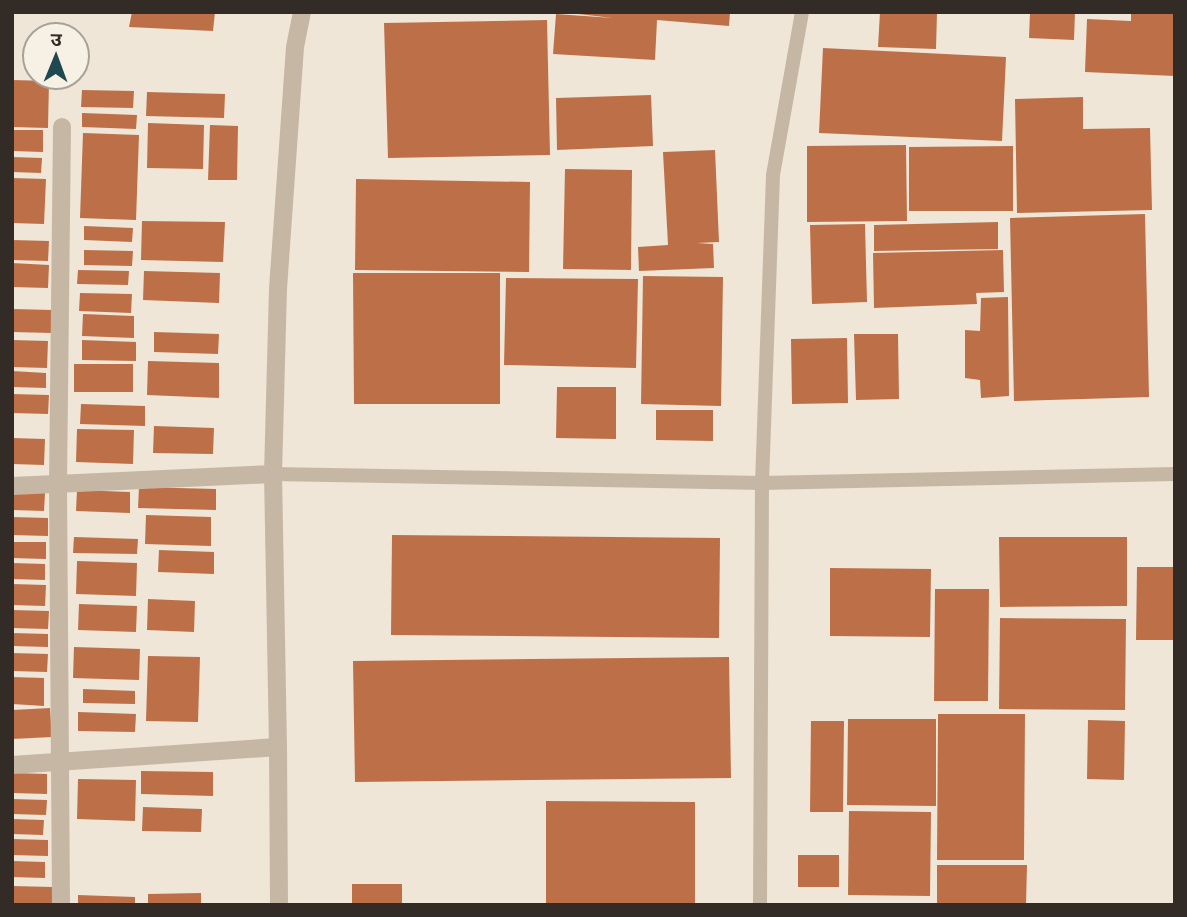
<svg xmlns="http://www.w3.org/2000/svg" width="1187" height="917" viewBox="0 0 1187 917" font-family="'Source Sans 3','Noto Sans Devanagari',sans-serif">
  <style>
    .building { fill: #bd7048 }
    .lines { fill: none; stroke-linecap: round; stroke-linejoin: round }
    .service { stroke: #c6b7a5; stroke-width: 14 }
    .minor { stroke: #c6b7a5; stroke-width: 18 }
  </style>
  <rect width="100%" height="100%" fill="#efe6d8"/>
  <g class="building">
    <path d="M132 12H215L213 31 129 27Z"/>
    <path d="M578 12H730L729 26 657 20 655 60 553 54 556 14 613 18 578 14Z"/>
    <path d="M880 12H937L936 49 878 47Z"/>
    <path d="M1030 12H1075L1074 40 1029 38Z"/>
    <path d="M1131 12H1175V76L1085 72 1087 19 1131 21Z"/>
    <path d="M547 20 550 155 388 158 384 23Z"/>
    <path d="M823 48 1006 57 1002 141 819 133Z"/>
    <path d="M12 80 49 81 48 128 12 127Z"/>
    <path d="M82 90 134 91 133 108 81 107Z"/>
    <path d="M147 92 225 94 224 118 146 116Z"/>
    <path d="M651 95 653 146 557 150 556 98Z"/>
    <path d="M1083 97V129L1150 128 1152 210 1017 213 1015 99Z"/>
    <path d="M82 113 137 115 136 129 82 127Z"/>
    <path d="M148 123 204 125 203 169 147 168Z"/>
    <path d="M210 125 238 126 237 180H208Z"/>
    <path d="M12 130H43V152L12 151Z"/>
    <path d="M83 133 139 135 136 220 80 218Z"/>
    <path d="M906 145 907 221 807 222V146Z"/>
    <path d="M1013 146V211H909V147Z"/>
    <path d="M715 150 719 242 697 243 713 244 714 268 639 271 638 247 668 245 663 152Z"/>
    <path d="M12 157 42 158 41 173 12 172Z"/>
    <path d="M565 169 632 170 631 270 563 269Z"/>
    <path d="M12 178 46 179 44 224 12 223Z"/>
    <path d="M356 179 530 182 529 272 355 270Z"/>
    <path d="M1145 214 1149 397 1014 401 1010 218Z"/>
    <path d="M142 221 225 222 223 262 141 260Z"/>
    <path d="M998 222V249L874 251V225Z"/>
    <path d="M865 224 867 302 812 304 810 225Z"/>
    <path d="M84 226 133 228 132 242 84 240Z"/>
    <path d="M12 240 49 241 48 261 12 260Z"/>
    <path d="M84 250 133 251 132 266 84 265Z"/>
    <path d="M1003 250 1004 292 976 293 977 304 874 308 873 253Z"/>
    <path d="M12 263 49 265 48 288 12 287Z"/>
    <path d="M78 270 129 271 128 285 77 284Z"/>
    <path d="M144 271 220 273 219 303 143 300Z"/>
    <path d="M353 273H500V404H354Z"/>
    <path d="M643 276 723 277 721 406 641 404Z"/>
    <path d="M506 278 638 279 636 368 504 365Z"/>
    <path d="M80 293 132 294 131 313 79 311Z"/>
    <path d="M1008 297 1009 396 981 398 980 380 965 378V330L980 331 981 298Z"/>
    <path d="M12 309 53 310 52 333 12 332Z"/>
    <path d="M83 314 134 316V338L82 336Z"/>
    <path d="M154 332 219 334 218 354 154 352Z"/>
    <path d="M854 334H898L899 399 856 400Z"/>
    <path d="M847 338 848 403 792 404 791 339Z"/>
    <path d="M12 340 48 341 47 368 12 367Z"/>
    <path d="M82 340 136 342V361L82 360Z"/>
    <path d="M148 361 219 363V398L147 395Z"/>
    <rect x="74" y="364" width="59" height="28"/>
    <path d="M12 371 46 373V388L12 387Z"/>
    <path d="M557 387H616V439L556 438Z"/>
    <path d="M12 394 49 395 48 414 12 413Z"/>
    <path d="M81 404 145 406V426L80 424Z"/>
    <path d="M656 410H713V441L656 440Z"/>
    <path d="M154 426 214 428 213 454 153 453Z"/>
    <path d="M77 429 134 430 133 464 76 462Z"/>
    <path d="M12 438 45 439 44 465 12 464Z"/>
    <path d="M139 487 216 489V510L138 508Z"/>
    <path d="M77 490 130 492V513L76 511Z"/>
    <path d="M12 492 45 493 44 511 12 510Z"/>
    <path d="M146 515 211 517V546L145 544Z"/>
    <path d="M12 517 48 518V536L12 535Z"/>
    <path d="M392 535 720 538 719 638 391 635Z"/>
    <path d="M74 537 138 539 137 554 73 553Z"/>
    <path d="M999 537H1127V606L1000 607Z"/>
    <path d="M12 542H46V559L12 558Z"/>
    <path d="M159 550 214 552V574L158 572Z"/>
    <path d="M77 561 137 563 136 596 76 594Z"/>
    <path d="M12 563 45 564V580L12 579Z"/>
    <path d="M1137 567H1175V640H1136Z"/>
    <path d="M830 568 931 569 930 637 830 636Z"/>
    <path d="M12 584 46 585 45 606 12 605Z"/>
    <path d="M935 589H989L988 701H934Z"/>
    <path d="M148 599 195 601 194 632 147 630Z"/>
    <path d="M79 604 137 606 136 632 78 630Z"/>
    <path d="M12 610 49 611 48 629 12 628Z"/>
    <path d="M1000 618 1126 619 1125 710 999 709Z"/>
    <path d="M12 633 48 634V647L12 646Z"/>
    <path d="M74 647 140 649 139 680 73 678Z"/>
    <path d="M12 653 48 654 47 672 12 671Z"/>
    <path d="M148 656 200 657 198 722 146 721Z"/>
    <path d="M729 657 731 778 355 782 353 661Z"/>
    <path d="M12 677 44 678V706L12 704Z"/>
    <path d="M83 689 135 691V704L83 703Z"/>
    <path d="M50 708 52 737 12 739V710Z"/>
    <path d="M78 712 136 714 135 732 78 731Z"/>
    <path d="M938 714H1025L1024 860H937Z"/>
    <path d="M848 719H936V806L847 805Z"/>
    <path d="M1088 720 1125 721 1124 780 1087 779Z"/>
    <path d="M811 721H844L843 812H810Z"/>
    <path d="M141 771 213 772V796L141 794Z"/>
    <path d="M12 773 47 774V794L12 793Z"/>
    <path d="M78 779 136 780 135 821 77 819Z"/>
    <path d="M12 799 47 800 46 815 12 814Z"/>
    <path d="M546 801 695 802V905H546Z"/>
    <path d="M143 807 202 809 201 832 142 831Z"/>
    <path d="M849 811 931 812 930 896 848 895Z"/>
    <path d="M12 819 44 820 43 835 12 834Z"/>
    <path d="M12 839 48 840V856L12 855Z"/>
    <rect x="798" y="855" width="41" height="32"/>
    <path d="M12 861 45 862V878L12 877Z"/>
    <path d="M937 865H1027L1026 905H937Z"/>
    <rect x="352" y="884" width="50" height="21"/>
    <path d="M12 886 53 887V905H12Z"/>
    <path d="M201 893V905H148V894Z"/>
    <path d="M78 895 135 897V905H78Z"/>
  </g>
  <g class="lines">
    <g class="service">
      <path d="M273 474 762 483 1175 474"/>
      <path d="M760 905 762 483 773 175 802 12"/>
    </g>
    <g class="minor">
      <path d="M12 486 273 474"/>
      <path d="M12 765 278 747"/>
      <path d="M61 905 58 484 62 127"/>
      <path d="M279 905 278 747 273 474 278 289 295 47 302 12"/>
    </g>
  </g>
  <rect width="1187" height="917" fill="none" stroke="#322b26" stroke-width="28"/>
  <g transform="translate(56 56) rotate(1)"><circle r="33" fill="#f7f0e4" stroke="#a8a198" stroke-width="2"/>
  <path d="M0-5L12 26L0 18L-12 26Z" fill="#1f4850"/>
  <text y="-10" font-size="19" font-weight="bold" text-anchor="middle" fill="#322b26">उ</text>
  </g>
</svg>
